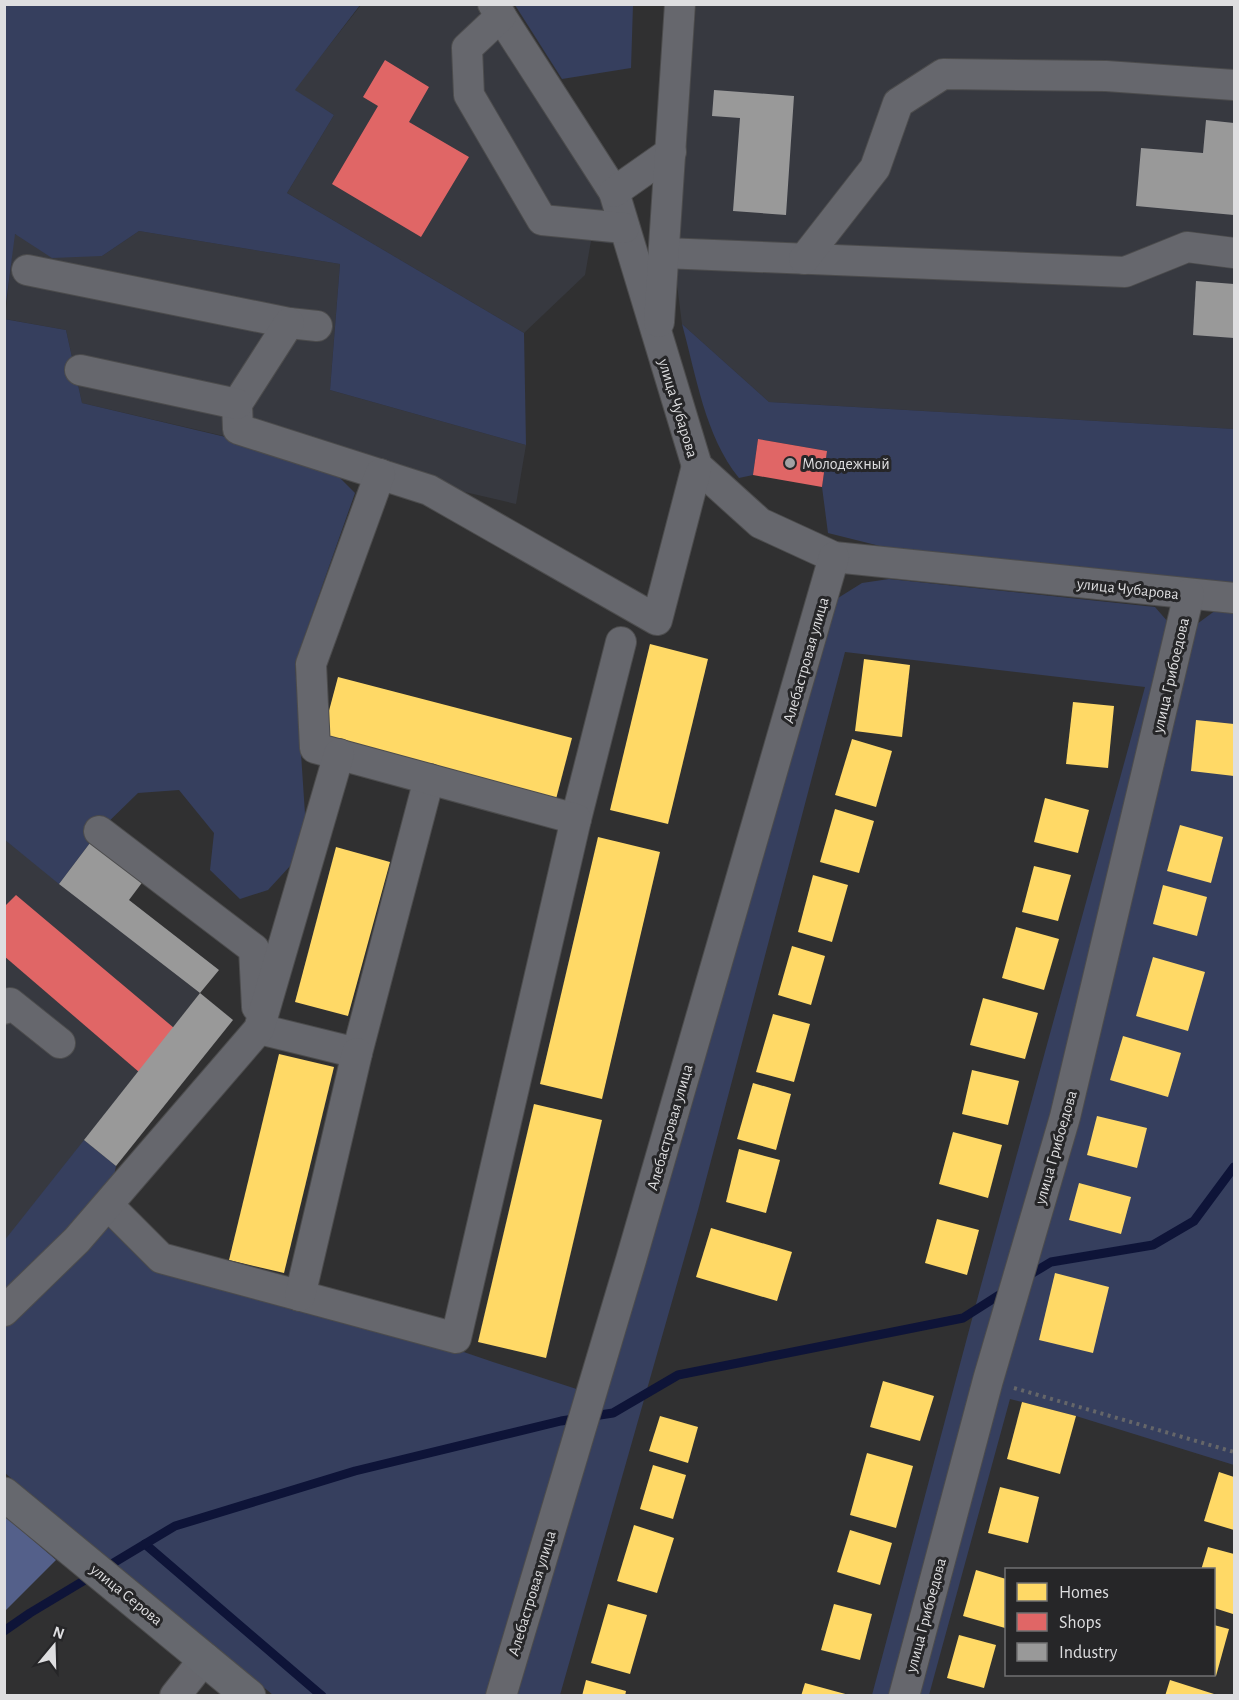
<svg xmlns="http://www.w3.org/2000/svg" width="1239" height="1700" viewBox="0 0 1239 1700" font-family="'Alegreya Sans',sans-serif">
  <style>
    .built { fill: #373940 }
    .green { fill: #363f5e }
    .forest { fill: #54608a }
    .homes { fill: #ffd966 }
    .shops { fill: #e06666 }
    .industry { fill: #999 }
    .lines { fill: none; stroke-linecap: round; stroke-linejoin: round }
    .stream { stroke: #0e1438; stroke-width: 9 }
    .minor-casing { stroke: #4c4c4d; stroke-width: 32 }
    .major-casing { stroke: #4c4c4d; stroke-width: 35 }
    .path { stroke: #656669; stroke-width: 4; stroke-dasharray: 3 4.5; stroke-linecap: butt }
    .minor { stroke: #66676d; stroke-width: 30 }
    .major { stroke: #66686e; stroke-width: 33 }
    .poi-dot { fill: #a1a1a3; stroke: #262628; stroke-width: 2 }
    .labels { text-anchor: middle; stroke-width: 6; stroke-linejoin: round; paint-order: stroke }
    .street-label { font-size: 16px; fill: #dedee0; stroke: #262628 }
    .poi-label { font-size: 16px; fill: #dedee0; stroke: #262628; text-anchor: start }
  </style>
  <rect width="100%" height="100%" fill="#303031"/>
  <g class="built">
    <path d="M361 5H493L630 246 591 241 585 275 524 333 287 193 334 115 294 90Z"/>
    <path d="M696 5H1234V429L769 402 682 324 676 276Z"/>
    <path d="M139 231 340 264 330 390 526 445 516 504 82 403 66 330 5 319 14 234 102 256Z"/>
    <path d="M5 840 200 993 5 1241Z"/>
  </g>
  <g class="green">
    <path d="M5 4 360 5 295 90 334 115 287 193 524 333 526 445 330 390 340 264 139 231 102 256 52 258 15 234 5 311Z"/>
    <path d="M515 5H633L631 68 562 79Z"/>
    <path d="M4 319 66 330 82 403 251 443 337 475 355 493 295 663 306 829 291 865 268 890 240 899 210 870 214 833 179 790 138 793 99 831 59 884 5 840Z"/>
    <path d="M682 324 769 402 1234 429V585L888 548 828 533 822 487 827 451 758 439 753 475 739 478C705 436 696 375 682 324Z"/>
    <path d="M889 579 1155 607 1168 622 1055 1113 892 1695H872L980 1289 1145 687 845 652 698 1210 560 1695H273L5 1473 4 1241 84 1140 116 1166 108 1205 164 1254 300 1296 493 1362 595 1395 829 619 838 598 862 583Z"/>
    <path d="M1216 610 1234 611V1465L1076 1416 1010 1399 929 1695 916 1696 1197 624Z"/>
  </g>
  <path class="forest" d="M5 1516 56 1560 5 1611Z"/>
  <g class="homes">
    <path d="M650 644 708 659 668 824 610 810Z"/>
    <path d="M864 659 910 665 902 737 855 731Z"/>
    <path d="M338 677 572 738 556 799 322 737Z"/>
    <path d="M1073 702 1114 706 1108 768 1066 764Z"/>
    <path d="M1196 720 1234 724V776L1191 771Z"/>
    <path d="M852 739 892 751 876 807 835 795Z"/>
    <path d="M1045 798 1089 810 1078 853 1034 842Z"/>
    <path d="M835 809 874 821 859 873 820 862Z"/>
    <path d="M1180 825 1223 837 1211 883 1167 871Z"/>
    <path d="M598 837 660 852 602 1099 540 1084Z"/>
    <path d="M336 847 390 862 348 1016 295 1002Z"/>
    <path d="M1034 866 1071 875 1058 921 1022 912Z"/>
    <path d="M813 875 848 885 832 942 798 932Z"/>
    <path d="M1163 885 1207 897 1197 936 1153 924Z"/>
    <path d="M1016 927 1059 939 1044 990 1002 978Z"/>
    <path d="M792 946 825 956 811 1005 778 995Z"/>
    <path d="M1153 957 1205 972 1188 1031 1136 1016Z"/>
    <path d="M983 998 1038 1013 1025 1059 970 1045Z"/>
    <path d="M773 1014 810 1024 794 1082 756 1072Z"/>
    <path d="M1123 1036 1181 1053 1168 1097 1110 1080Z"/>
    <path d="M279 1054 334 1067 284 1273 229 1260Z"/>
    <path d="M972 1070 1019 1081 1008 1125 962 1114Z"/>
    <path d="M753 1083 791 1094 776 1150 737 1139Z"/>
    <path d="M534 1104 602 1120 546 1358 478 1342Z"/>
    <path d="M1097 1116 1147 1128 1137 1168 1087 1155Z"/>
    <path d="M953 1132 1002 1145 988 1198 939 1184Z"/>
    <path d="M739 1149 780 1160 766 1213 726 1202Z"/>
    <path d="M1079 1183 1131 1197 1121 1234 1069 1220Z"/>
    <path d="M937 1219 979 1230 967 1275 925 1263Z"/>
    <path d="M711 1228 792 1252 777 1301 696 1277Z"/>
    <path d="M1055 1273 1109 1287 1093 1353 1039 1340Z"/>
    <path d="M883 1381 934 1396 920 1441 870 1427Z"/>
    <path d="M1022 1402 1076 1416 1060 1474 1007 1459Z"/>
    <path d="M660 1416 698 1427 688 1463 649 1451Z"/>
    <path d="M867 1453 913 1466 896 1528 850 1515Z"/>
    <path d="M653 1465 686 1475 673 1519 640 1509Z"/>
    <path d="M1219 1472 1234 1477V1530L1204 1521Z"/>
    <path d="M1000 1487 1039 1497 1028 1543 988 1533Z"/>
    <path d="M634 1525 674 1538 657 1593 617 1581Z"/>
    <path d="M850 1530 892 1543 880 1585 837 1572Z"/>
    <path d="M1208 1547 1234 1554V1607L1233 1614 1214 1608V1570H1201Z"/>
    <path d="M976 1570 1006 1579 1005 1628 963 1616Z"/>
    <path d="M608 1604 647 1615 630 1674 591 1663Z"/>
    <path d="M834 1604 872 1614 860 1660 821 1650Z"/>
    <path d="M1214 1625 1229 1629 1216 1676 1214 1675Z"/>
    <path d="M959 1635 996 1645 984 1688 947 1678Z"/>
    <path d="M586 1680 626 1691 625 1696H582Z"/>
    <path d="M1170 1680 1214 1694V1696H1165Z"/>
    <path d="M805 1683 849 1695V1696H801Z"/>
  </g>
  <g class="shops">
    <path d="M385 60 429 87 409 122 469 157 421 237 332 184 378 106 363 97Z"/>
    <path d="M758 439 827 451 822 487 753 475Z"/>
    <path d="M16 895 174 1028 139 1072 4 956V907Z"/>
  </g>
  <g class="industry">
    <path d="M714 90 794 96 786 215 733 211 740 118 712 116Z"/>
    <path d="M1206 120 1234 123V215L1136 206 1141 148 1203 153Z"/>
    <path d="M1196 281 1234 284V338L1193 335Z"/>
    <path d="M93 839 144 880 129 900 219 970 200 993 59 884Z"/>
    <path d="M200 993 233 1020 116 1166 84 1140Z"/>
  </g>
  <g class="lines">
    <g class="stream">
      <path d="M1026 1277 1051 1262 1153 1245 1194 1221 1234 1167"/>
      <path d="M145 1544 322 1696"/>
      <path d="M4 1631 30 1613 175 1526 355 1471 561 1421 613 1413 678 1375 963 1318 1007 1290"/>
    </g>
    <g class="minor-casing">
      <g id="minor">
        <path d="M493 4 614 192 697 466 760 523 834 557 1234 598"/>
        <path d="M501 16 467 48 469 95 542 220 624 228"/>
        <path d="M614 192 671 152"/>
        <path d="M664 253 1125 272 1187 247 1234 253"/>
        <path d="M804 259 875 168 898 103 943 74 1106 76 1234 85"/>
        <path d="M27 270 289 323 317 326"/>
        <path d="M659 322 680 4"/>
        <path d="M289 323 237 404 238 429 429 490 657 620 697 466"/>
        <path d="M80 370 237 404"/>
        <path d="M576 819 621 642"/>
        <path d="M99 831 254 949 257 1007"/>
        <path d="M4 1009 10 1003 60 1043"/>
        <path d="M259 1029 357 1053 429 779"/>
        <path d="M108 1205 161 1258 456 1338 576 819 315 748 311 664 380 474"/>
        <path d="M300 1296 357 1053"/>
        <path d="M4 1311 77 1240 259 1029 339 754"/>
        <path d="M175 1696 205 1658"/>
        <path d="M501 1696 631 1260 834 557"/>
        <path d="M904 1696 988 1380 1065 1117 1189 594"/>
      </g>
    </g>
    <g class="major-casing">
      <path id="major" d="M4 1494 249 1696"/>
    </g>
    <path class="path" d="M1014 1388 1234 1452"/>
    <use href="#minor" class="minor"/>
    <use href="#major" class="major"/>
  </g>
  <circle class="poi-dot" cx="790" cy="463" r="6"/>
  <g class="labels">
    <g class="street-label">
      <text transform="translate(679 408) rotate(73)" y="6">улица Чубарова</text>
      <text transform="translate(1128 588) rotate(6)" y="6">улица Чубарова</text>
      <text transform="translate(805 660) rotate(-74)" y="6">Алебастровая улица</text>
      <text transform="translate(1170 675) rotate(-77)" y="6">улица Грибоедова</text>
      <text transform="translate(669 1127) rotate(-74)" y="6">Алебастровая улица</text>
      <text transform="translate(1055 1147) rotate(-74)" y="6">улица Грибоедова</text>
      <text transform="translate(531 1593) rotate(-73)" y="6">Алебастровая улица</text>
      <text transform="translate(127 1594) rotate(39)" y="6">улица Серова</text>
      <text transform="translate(925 1615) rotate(-75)" y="6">улица Грибоедова</text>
    </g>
    <g class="poi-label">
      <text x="802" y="469">Молодежный</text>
    </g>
  </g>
  <rect width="1239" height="1700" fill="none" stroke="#dedee0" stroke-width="12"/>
  <rect x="1005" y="1568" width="210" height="108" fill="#262628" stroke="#707072" stroke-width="1.5"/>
  <rect x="1017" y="1583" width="30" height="18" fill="#ffd966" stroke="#707072" stroke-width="1.5"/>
  <text x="1059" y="1598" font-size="18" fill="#dedee0">Homes</text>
  <rect x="1017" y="1613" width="30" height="18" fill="#e06666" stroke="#707072" stroke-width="1.5"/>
  <text x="1059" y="1628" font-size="18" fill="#dedee0">Shops</text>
  <rect x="1017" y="1643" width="30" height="18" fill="#999999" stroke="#707072" stroke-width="1.5"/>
  <text x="1059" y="1658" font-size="18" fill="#dedee0">Industry</text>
  <g transform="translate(54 1646) rotate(19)" stroke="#262628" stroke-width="4.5" paint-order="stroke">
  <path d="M0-4.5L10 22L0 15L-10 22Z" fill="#dedee0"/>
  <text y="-9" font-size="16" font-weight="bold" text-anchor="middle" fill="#dedee0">N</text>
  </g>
</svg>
